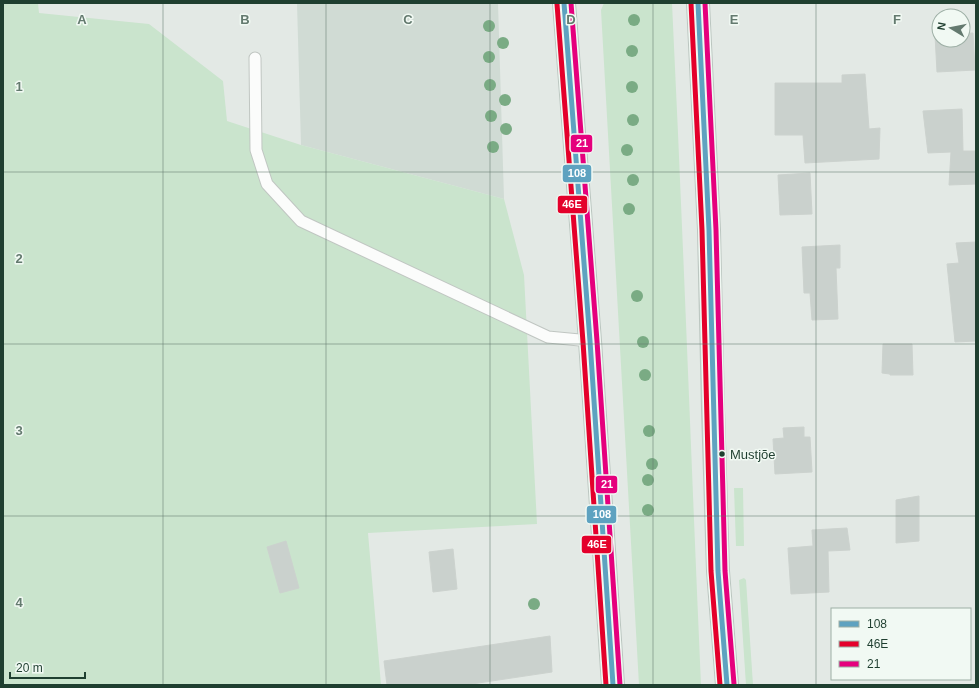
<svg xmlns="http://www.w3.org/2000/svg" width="979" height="688" viewBox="0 0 979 688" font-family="Helvetica,sans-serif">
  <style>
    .built { fill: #d0dbd4 }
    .green { fill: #cae4cd }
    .building { fill: #cad1cd; stroke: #ccd2ce }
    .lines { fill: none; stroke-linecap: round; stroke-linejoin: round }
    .lane-casing { stroke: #c0c6c2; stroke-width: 13 }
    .primary-casing { stroke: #bbc6c0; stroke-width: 24 }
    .lane { stroke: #fbfcfb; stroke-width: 11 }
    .primary { stroke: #ccd6d1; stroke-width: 22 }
    .bus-1-casing { stroke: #f1f9f3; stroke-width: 8 }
    .bus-2-casing { stroke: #f1f9f3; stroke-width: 8 }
    .bus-3-casing { stroke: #f1f9f3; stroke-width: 8 }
    .bus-1 { stroke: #5ea2c0; stroke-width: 5 }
    .bus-2 { stroke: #e4002b; stroke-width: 5 }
    .bus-3 { stroke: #e5007d; stroke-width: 5 }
    .tree { fill: #7aab84 }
    .grid { fill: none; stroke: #647a6f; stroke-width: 1; stroke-opacity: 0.55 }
    .bus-dot { fill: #1f3f30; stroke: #f1f9f3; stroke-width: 1.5 }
    .labels { text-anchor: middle; stroke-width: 3; stroke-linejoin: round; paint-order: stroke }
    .bus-label { font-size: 13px; fill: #1f3f30; stroke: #f1f9f3; text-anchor: start }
    .grid-label { font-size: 13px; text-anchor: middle; font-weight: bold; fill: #647a6f; stroke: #f1f9f3; stroke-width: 3; stroke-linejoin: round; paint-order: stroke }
    .line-badge { stroke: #f1f9f3; stroke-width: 1.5 }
    .badge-label { font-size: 11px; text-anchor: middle; font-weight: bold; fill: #fff }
  </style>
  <rect width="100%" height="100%" fill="#e3e9e5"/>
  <path class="built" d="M297 3H498L504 199 301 145Z"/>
  <g class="green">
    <path d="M3 3H38L39 13 149 24 223 81 227 121 301 145 504 199 524 275 537 524 368 533 381 685H3Z"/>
    <path d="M604 3H672C683 230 691 458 701 685H639L601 10Z"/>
    <path d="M734 488H743L744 546H736Z"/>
    <path d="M744 578 746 580 753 685H746L739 580Z"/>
  </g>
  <g class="building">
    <path d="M963 33H973L975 70 937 72 935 35H939V40H963Z"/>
    <path d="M865 74 869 129 880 128 879 159 805 163 803 135H775V83H842V75Z"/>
    <path d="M962 109 963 151H976V184L949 185 951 152 928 153 923 111Z"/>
    <path d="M810 173 812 214 780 215 778 175Z"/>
    <path d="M976 242V341L955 342 947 264 959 263 956 243Z"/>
    <path d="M840 245V268H836L838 319 812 320 810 293H804L802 247Z"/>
    <path d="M883 344H912L913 375H890V374L882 373Z"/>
    <path d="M804 427V437H810L812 472 775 474 773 439 784 438 783 428Z"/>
    <path d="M919 496V541L896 543V500Z"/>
    <path d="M847 528 850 550 828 551 829 592 791 594 788 548 813 546 812 530Z"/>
    <path d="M286 541 299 588 280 593 267 547Z"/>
    <path d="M453 549 457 589 433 592 429 552Z"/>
    <path d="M550 636 552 672 465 685H387L384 661Z"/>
  </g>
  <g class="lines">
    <g class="lane-casing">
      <path id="lane" d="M255 58 256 150 267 184 301 221 548 337 590 341"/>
    </g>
    <g class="primary-casing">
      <g id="primary">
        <path d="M564 3 590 341 613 685"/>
        <path d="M698 3 709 230 713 409 718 571 727 685"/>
      </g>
    </g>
    <use href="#lane" class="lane"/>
    <use href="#primary" class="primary"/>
    <g class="bus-1-casing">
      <g id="bus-1">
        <path d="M564 3 590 341 613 685"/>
        <path d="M698 3 709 230 718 571 727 685"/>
      </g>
    </g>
    <g class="bus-2-casing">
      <g id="bus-2">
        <path d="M691 3 702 230 711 571 720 685"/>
        <path d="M557 4 583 342 606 685"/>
      </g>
    </g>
    <g class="bus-3-casing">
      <g id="bus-3">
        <path d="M571 3 597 341 620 685"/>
        <path d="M705 3 716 230 725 571 734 684"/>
      </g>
    </g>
    <use href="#bus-1" class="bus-1"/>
    <use href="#bus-2" class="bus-2"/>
    <use href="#bus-3" class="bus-3"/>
  </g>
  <g class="tree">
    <circle cx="634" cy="20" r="6"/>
    <circle cx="489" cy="26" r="6"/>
    <circle cx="503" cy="43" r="6"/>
    <circle cx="632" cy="51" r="6"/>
    <circle cx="489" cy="57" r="6"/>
    <circle cx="490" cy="85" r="6"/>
    <circle cx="632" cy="87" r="6"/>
    <circle cx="505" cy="100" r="6"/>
    <circle cx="491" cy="116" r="6"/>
    <circle cx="633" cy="120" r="6"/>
    <circle cx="506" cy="129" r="6"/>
    <circle cx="493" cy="147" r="6"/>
    <circle cx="627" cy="150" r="6"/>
    <circle cx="633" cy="180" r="6"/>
    <circle cx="629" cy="209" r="6"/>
    <circle cx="637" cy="296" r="6"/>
    <circle cx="643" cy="342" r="6"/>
    <circle cx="645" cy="375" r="6"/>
    <circle cx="649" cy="431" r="6"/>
    <circle cx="652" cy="464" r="6"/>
    <circle cx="648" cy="480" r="6"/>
    <circle cx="648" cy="510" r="6"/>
    <circle cx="534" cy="604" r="6"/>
  </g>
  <path class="grid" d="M163 3V685M326 3V685M490 3V685M653 3V685M816 3V685M3 172H976M3 344H976M3 516H976"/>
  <circle class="bus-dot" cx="722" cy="454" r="3.5"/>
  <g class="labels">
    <g class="bus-label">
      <text x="730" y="459">Mustjõe</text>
    </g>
  </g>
  <g class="grid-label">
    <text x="82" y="24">A</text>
    <text x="245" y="24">B</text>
    <text x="408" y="24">C</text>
    <text x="571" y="24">D</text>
    <text x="734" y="24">E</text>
    <text x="897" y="24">F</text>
    <text x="19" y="91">1</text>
    <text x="19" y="263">2</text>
    <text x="19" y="435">3</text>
    <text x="19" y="607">4</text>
  </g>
  <g class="line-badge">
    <rect x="570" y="134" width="23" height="19" rx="4" fill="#e5007d"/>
    <rect x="562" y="164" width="30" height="19" rx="4" fill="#5ea2c0"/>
    <rect x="557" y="195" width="31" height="19" rx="4" fill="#e4002b"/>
    <rect x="595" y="475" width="23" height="19" rx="4" fill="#e5007d"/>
    <rect x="586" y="505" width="31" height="19" rx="4" fill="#5ea2c0"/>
    <rect x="581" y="535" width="31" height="19" rx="4" fill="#e4002b"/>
  </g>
  <g class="badge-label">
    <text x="582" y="147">21</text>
    <text x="577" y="177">108</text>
    <text x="572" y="208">46E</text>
    <text x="607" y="488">21</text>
    <text x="602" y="518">108</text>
    <text x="597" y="548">46E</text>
  </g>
  <rect width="979" height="688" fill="none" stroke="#1f3f30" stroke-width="8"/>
  <rect x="831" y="608" width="140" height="72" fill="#f1f9f3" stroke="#9dafa5"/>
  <rect x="839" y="621" width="20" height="6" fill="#5ea2c0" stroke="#9dafa5"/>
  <text x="867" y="628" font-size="12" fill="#1f3f30">108</text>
  <rect x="839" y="641" width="20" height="6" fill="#e4002b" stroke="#9dafa5"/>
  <text x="867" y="648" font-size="12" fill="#1f3f30">46E</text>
  <rect x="839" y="661" width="20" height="6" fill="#e5007d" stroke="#9dafa5"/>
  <text x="867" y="668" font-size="12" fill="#1f3f30">21</text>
  <g transform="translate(951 28) rotate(280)"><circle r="19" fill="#f1f9f3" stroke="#9dafa5"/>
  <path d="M0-3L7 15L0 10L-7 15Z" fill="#647a6f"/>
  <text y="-6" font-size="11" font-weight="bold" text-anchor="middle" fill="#1f3f30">N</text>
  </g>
  <path d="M10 672v6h75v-6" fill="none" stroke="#1f3f30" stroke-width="2"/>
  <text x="16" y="672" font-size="12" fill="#1f3f30" stroke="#f1f9f3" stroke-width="3" paint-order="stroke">20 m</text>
</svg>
